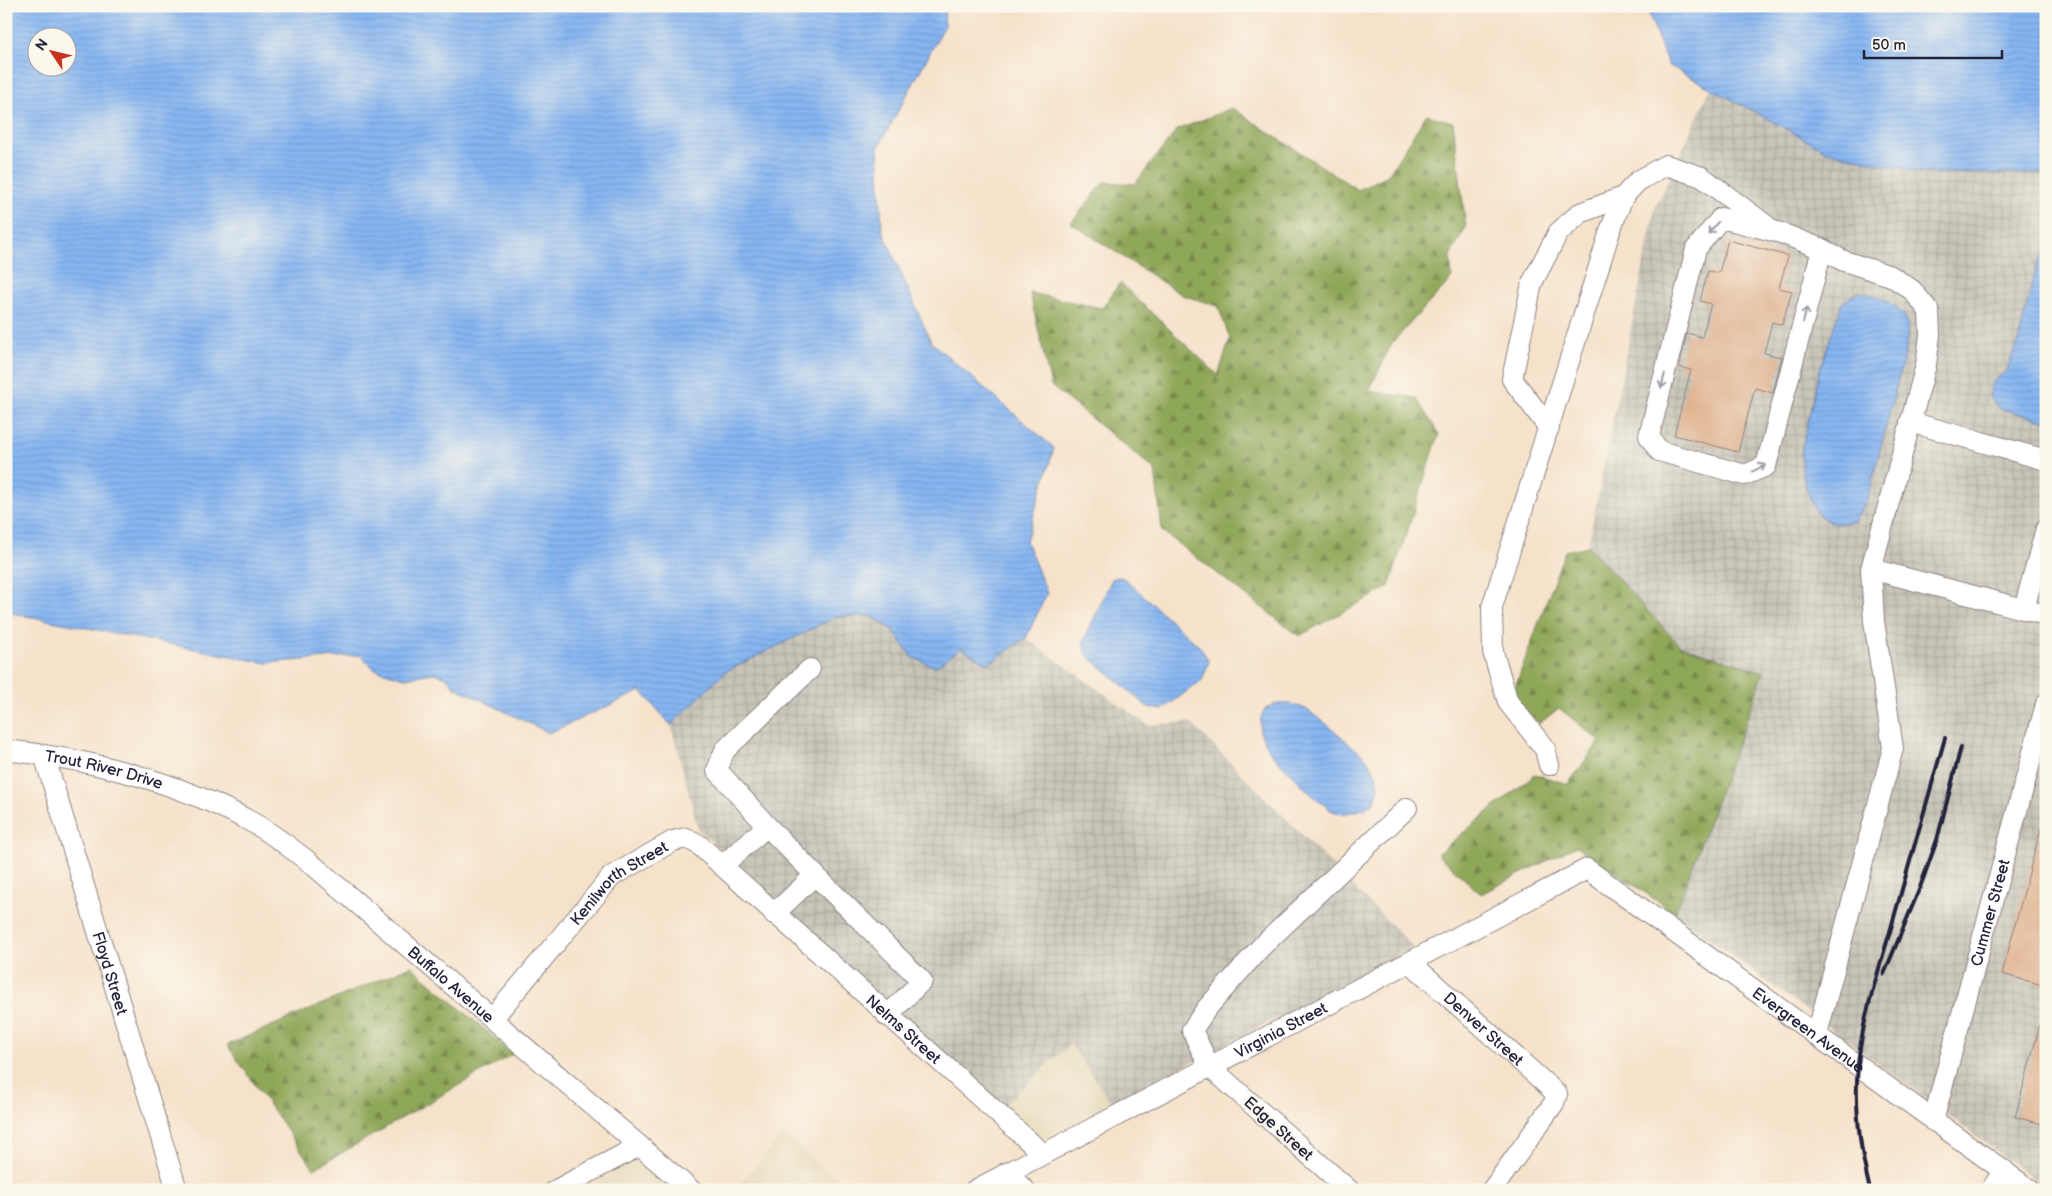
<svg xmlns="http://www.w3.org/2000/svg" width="2052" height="1196" viewBox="0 0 2052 1196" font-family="'Balsamiq Sans',sans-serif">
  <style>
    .built { fill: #e7daba }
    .industrial { fill: url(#industrial-grid); fill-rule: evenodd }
    .forest { fill: url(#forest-firs); stroke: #58644a }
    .water { fill: url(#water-rules); stroke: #546c96; fill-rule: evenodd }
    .building { fill: #dfb290 }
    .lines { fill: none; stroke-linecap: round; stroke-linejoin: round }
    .minor-casing { stroke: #8c8282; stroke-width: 22 }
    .minor { stroke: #fff; stroke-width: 20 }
    .rail { stroke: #22223b; stroke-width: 4 }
    .oneway { stroke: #9c9ca7 }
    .labels { text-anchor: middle; stroke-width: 4; stroke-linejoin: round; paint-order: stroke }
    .street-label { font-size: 16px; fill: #22223b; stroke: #fbf7ec }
  </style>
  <defs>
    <pattern id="industrial-grid" width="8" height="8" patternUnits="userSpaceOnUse" patternTransform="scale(1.25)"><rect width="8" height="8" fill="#c8c4b8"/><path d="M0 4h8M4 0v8" fill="none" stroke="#aca89f"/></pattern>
    <pattern id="forest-firs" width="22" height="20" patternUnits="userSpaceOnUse" patternTransform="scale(1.25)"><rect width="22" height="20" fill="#8fa759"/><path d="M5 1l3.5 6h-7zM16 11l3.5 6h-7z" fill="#74884b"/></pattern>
    <pattern id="water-rules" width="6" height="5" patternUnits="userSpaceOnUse" patternTransform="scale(1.25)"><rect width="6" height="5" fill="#86b5f1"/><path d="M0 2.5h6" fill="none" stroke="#739bd0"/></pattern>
  </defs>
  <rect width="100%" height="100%" fill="#fbf7ec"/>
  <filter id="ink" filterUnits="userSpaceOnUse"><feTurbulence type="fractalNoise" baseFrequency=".02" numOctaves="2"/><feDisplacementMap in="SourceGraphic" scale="10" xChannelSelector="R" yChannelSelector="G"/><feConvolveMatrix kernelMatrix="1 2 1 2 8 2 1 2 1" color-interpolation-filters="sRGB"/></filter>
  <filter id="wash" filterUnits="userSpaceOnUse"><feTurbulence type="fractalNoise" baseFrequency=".0096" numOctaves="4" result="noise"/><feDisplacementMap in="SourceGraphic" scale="20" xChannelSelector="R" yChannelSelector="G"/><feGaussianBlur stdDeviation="1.12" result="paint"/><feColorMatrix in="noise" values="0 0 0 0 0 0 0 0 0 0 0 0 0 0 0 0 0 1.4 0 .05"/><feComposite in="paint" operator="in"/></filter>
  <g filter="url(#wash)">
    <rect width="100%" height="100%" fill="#f6e2ca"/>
    <g class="built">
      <path d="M1070 1044 1112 1104 1047 1139 1035 1136 1002 1107Z"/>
      <path d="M783 1134 850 1190H734Z"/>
      <path d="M638 1160 672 1190H581Z"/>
    </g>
    <g class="industrial">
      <path d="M1711 88 1828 151 1920 173 2046 174V248L2037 265 2018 342 2006 372 1992 383 1999 408 2046 421V1188L1675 913 1764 672 1680 646 1588 546 1655 208ZM1842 303 1907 326 1906 349 1867 500 1805 431 1819 372Z"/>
      <path d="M871 616 893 630 912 657 961 648 988 664 1026 638 1148 725 1190 722 1413 947 1112 1104 1070 1044 1002 1107 916 1035 698 829 671 725 725 672 836 617Z"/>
    </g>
    <g class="forest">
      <path d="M1232 108 1358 190 1388 175 1426 115 1453 122 1466 227 1450 256 1452 278 1392 343 1369 391 1416 398 1439 434 1389 587 1299 636 1162 531 1155 470 1051 386 1030 293 1102 308 1120 283 1218 375 1230 339 1218 306 1182 295 1071 223 1104 182 1135 184 1177 130Z"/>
      <path d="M1588 546 1680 646 1764 672 1675 913 1576 846 1481 894 1437 854 1535 774 1568 784 1600 741 1559 708 1539 724 1512 695 1565 551Z"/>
      <path d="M411 966 513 1054 314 1169 227 1045Z"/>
    </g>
    <g class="water">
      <path d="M6 6H945L944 27 878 148 882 229 931 342 1054 448 1026 541 1047 593 1026 638 988 664 961 648 935 667 912 657 893 630 871 616 836 617 725 672 671 725 641 691 549 733 455 687 445 676 433 673 405 678 374 669 361 655 266 663 6 612ZM38 38H68V68H38Z"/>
      <path d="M1646 6H2046V174L1920 173 1827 151 1668 65Z"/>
      <path d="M2046 248V421L1999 408 1989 397 1992 383 2006 371 2018 342 2037 265Z"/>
      <path d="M1858 292C1876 294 1903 304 1907 325 1909 332 1906 342 1906 349L1867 500 1854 522 1835 524 1820 516 1812 505 1803 477 1801 452 1819 372 1842 303Z"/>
      <path d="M1119 577 1125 579 1201 648 1209 662 1202 680 1162 710 1148 707 1088 656 1084 650V640L1112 579Z"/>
      <path d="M1275 704H1292L1306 709 1329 726 1367 759 1376 774 1379 787 1375 801 1364 809 1343 814 1332 811 1312 795 1270 752 1260 732 1261 717 1264 710Z"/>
    </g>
    <g id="blocks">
      <g class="building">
        <path d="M1728 240 1788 256 1779 288 1792 291 1782 325 1772 322 1764 353 1782 357 1773 393 1755 388 1738 452 1674 435 1691 370 1679 367 1687 333 1702 337 1711 304 1700 301 1708 271 1719 273Z"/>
        <path d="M2041 828 2046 829V986L2002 974Z"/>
        <path d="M2041 1021 2046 1022V1125L2015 1117Z"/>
      </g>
    </g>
  </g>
  <g filter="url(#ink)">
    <use href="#blocks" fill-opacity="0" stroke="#8c8282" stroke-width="1"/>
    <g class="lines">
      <g class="minor-casing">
        <g id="minor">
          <path d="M1910 422 2046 460"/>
          <path d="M1549 428 1512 379 1532 283 1558 233 1580 213 1623 197"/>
          <path d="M1871 569 2046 615"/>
          <path d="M2024 609 2046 529"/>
          <path id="s1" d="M6 750C91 759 180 782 255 824 276 836 295 851 314 866L691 1190"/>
          <path id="s2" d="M44 755 177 1190"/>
          <path d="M1549 765 1545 749 1508 702 1493 652 1492 607 1610 231 1623 197 1638 181 1666 165 1702 177 1767 226"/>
          <path d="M767 826 815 875 774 914"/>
          <path d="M722 866 767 826 717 770 725 750 810 669"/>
          <path d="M815 875 922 981 887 1016"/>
          <path id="s3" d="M1411 963 1557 1094 1554 1103 1492 1190"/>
          <path id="s4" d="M493 1018 612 876 673 841 686 838 698 844 1042 1153"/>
          <path d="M1817 1034 1893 748 1874 621 1871 569 1926 365 1930 335 1929 311 1912 290 1891 276 1844 261 1822 249 1781 233 1721 218 1696 249 1649 436 1659 451 1745 475 1766 466 1822 249"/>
          <path id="s5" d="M1933 1121 2046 704"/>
          <path d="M1006 1173 1025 1190"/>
          <path d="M556 1190 639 1146"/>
          <path id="s6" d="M975 1190 1587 869 2030 1190"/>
          <path d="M1349 1190 1209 1066 1192 1030 1207 1008 1260 948 1407 808"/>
          <path d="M1991 1190 2004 1170"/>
        </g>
      </g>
      <use href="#minor" class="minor"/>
      <g class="rail">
        <path d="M1884 974 1919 890 1937 840 1961 747"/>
        <path d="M1870 1190C1860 1149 1854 1107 1858 1065 1862 1019 1878 973 1891 928 1909 865 1927 802 1945 738"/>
      </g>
    </g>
    <defs><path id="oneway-shaft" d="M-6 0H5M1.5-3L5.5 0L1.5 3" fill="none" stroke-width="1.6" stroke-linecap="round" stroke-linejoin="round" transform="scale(1.25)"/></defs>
    <g class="oneway">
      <use href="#oneway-shaft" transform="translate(1713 228) rotate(128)"/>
      <use href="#oneway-shaft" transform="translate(1805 315) rotate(-76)"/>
      <use href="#oneway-shaft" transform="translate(1663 381) rotate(104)"/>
      <use href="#oneway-shaft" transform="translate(1759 468) rotate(-28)"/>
    </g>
  </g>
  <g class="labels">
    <g class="street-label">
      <text dy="6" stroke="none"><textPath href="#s1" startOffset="100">Trout River Drive</textPath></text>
      <text dy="6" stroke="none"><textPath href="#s4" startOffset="186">Kenilworth Street</textPath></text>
      <text dy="6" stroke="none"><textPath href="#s5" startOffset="216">Cummer Street</textPath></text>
      <text dy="6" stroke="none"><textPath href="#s2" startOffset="228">Floyd Street</textPath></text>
      <text dy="6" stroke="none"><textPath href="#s1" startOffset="515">Buffalo Avenue</textPath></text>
      <text dy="6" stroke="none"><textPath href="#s6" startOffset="345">Virginia Street</textPath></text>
      <text dy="6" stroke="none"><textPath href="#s3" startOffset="98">Denver Street</textPath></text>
      <text dy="6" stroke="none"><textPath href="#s6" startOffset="965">Evergreen Avenue</textPath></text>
      <text dy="6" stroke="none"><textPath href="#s4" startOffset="559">Nelms Street</textPath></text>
      <text transform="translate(1279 1128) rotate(42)" y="6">Edge Street</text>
    </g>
  </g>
  <rect width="2052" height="1196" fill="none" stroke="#fbf7ec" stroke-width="25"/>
  <g transform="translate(52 52) rotate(305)"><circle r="24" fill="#fbf7ec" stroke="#a4a2a5"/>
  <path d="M0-4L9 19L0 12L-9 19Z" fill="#c8321e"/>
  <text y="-8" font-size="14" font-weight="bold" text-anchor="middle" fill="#22223b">N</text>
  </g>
  <path d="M1864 50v8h138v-8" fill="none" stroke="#22223b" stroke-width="2.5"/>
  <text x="1872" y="50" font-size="15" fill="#22223b" stroke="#fbf7ec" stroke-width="4" paint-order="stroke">50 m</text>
</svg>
